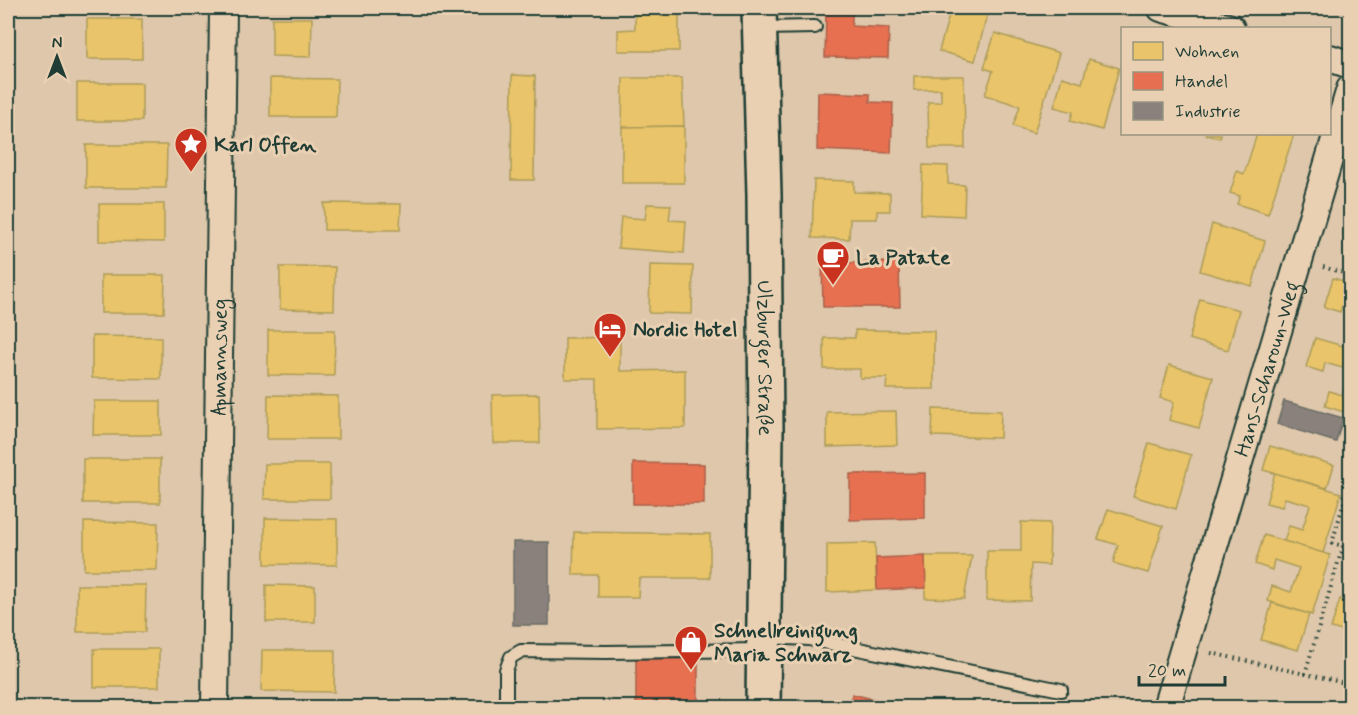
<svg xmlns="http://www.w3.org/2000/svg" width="1358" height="715" viewBox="0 0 1358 715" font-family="Mynerve,sans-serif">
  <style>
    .homes { fill: #e9c46a; stroke: #ac9c5a; stroke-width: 1.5 }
    .shops { fill: #e76f51; stroke: #ab6048; stroke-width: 1.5 }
    .industry { fill: #8a817c; stroke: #6a6d66; stroke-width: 1.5 }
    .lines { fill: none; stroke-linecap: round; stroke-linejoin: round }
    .lane-casing { stroke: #1f3d34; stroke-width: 16 }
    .street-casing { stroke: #1f3d34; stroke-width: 30 }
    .secondary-casing { stroke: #1f3d34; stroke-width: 38 }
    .path { stroke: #1f3d34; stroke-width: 4; stroke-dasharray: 1.5 4.5; stroke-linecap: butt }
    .lane { stroke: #ead0b2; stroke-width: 12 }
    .street { stroke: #ead0b2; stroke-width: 26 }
    .secondary { stroke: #ead0b2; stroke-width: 33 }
    .labels { text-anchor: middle; stroke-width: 6; stroke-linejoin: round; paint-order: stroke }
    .poi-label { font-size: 21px; font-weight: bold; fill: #1f3d34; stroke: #ead0b2; text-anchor: start }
    .street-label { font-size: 21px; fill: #1f3d34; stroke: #ead0b2 }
  </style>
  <rect width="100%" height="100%" fill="#dec7aa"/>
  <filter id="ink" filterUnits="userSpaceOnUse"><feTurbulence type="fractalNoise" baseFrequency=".0167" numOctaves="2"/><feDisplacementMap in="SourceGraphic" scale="12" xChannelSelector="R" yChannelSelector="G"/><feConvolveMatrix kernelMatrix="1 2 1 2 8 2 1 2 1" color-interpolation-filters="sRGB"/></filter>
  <g filter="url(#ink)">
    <g class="homes">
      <path d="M635 8H679V51H618V30L635 29Z"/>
      <path d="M951 8H989L975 61 939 51Z"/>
      <path d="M272 18H312L311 57 272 56Z"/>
      <rect x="87" y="19" width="55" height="40"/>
      <path d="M995 33 1059 53 1034 133 1013 126 1020 106 985 95 993 71 984 68Z"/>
      <path d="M1089 59 1119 68 1102 130 1070 121 1073 112 1054 107 1062 77 1082 83Z"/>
      <path d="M512 75 535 76 534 180H511Z"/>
      <path d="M914 76H964L965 148H929L928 102H941V89L914 90Z"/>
      <path d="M270 78 337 79 336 117H270Z"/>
      <path d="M623 78H682L684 126 622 127Z"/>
      <rect x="77" y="83" width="65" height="38"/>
      <path d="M684 126V183H622V127Z"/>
      <path d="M1204 134H1221L1220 138Z"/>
      <path d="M1257 134H1294L1268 214 1237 204 1240 196 1230 193 1237 171 1244 174Z"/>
      <path d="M86 145H167L166 188H86Z"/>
      <path d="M923 165 948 166V184L965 185 964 216 921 214Z"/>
      <path d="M814 180 854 181V192L890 193V211H877V219H850L849 239 812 238Z"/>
      <path d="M324 203 401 204 400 230H324Z"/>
      <path d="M99 204H164V242L99 241Z"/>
      <path d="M647 204 671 205 669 220 686 221 684 253 618 248 621 217 645 219Z"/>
      <path d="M1350 209V237L1343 234Z"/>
      <path d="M1212 224 1265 241 1252 286 1200 271Z"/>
      <path d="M650 265 693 266 692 314 649 313Z"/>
      <path d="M280 267H335L334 310 280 309Z"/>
      <path d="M101 275H165L164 313H101Z"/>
      <path d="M1333 278 1350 283V305L1343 303 1340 312 1324 307Z"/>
      <path d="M1200 299 1239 310 1228 350 1189 339Z"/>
      <path d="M268 330H335L334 376 268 375Z"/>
      <path d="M855 330 934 331V389H886L887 378H860V369H824V338H855Z"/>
      <path d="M1347 331 1350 332V348L1343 346Z"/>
      <path d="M92 336 161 337V379L92 378Z"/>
      <path d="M620 337V371L685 370V428L597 429V379H565V338Z"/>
      <path d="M1315 338 1350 348V414L1325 406 1329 391 1342 395 1350 370 1325 363 1323 372 1306 367Z"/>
      <path d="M1169 365 1213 377 1199 428 1169 420 1174 402 1160 398Z"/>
      <path d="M539 394 540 443H493L492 395Z"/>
      <path d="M268 395 338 396V439H267Z"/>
      <path d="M94 401H161V435H93Z"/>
      <path d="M933 409 1001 411 1000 438 932 436Z"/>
      <path d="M896 411 897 445 827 447V412Z"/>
      <path d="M1149 443 1191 455 1176 509 1133 496Z"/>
      <path d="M1270 446 1334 465 1327 488 1263 470Z"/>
      <rect x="83" y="459" width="77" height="44"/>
      <path d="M265 464H330V499H264Z"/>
      <path d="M1275 473 1341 493 1323 553 1284 541 1289 526 1302 530 1310 505 1285 498 1282 507 1266 503Z"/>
      <path d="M1108 509 1163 526 1148 573 1113 563 1118 545 1098 539Z"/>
      <path d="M265 518 337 519V565L265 564Z"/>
      <path d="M84 522 158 523 157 570H84Z"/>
      <path d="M1021 522 1050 523 1049 565 1031 564 1030 601 987 600V551H1021Z"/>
      <path d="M574 532 710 534V578H639L638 597H598V575H573Z"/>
      <path d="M1264 535 1330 555 1312 615 1268 601 1272 586 1291 592 1299 568 1274 560 1272 570 1255 564Z"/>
      <path d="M875 543 877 590 827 592V544Z"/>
      <path d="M925 556H972L964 599 925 598Z"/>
      <path d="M77 585H146L145 632H77Z"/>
      <path d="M266 585 315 586V622H266Z"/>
      <path d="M1340 599 1350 602V633L1331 628Z"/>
      <path d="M1272 603 1309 614 1298 650 1261 640Z"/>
      <rect x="94" y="649" width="65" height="38"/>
      <path d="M262 650H335L334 692 261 691Z"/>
    </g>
    <g class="shops">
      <path d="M826 10H852V26L889 28 888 58 825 57Z"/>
      <path d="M818 92 870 94V102L893 103 891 153 817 150Z"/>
      <path d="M899 262 900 307H823L822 263Z"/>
      <path d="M633 463 704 464V504H633Z"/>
      <path d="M925 473V518L850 520V474Z"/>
      <path d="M925 556 926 588 877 590 876 558Z"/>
      <path d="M636 659H698V706L706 708H636Z"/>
      <path d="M852 694 911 708H849Z"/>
    </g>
    <g class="industry">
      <path d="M1284 401 1343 418 1336 442 1277 424Z"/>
      <rect x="513" y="542" width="36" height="83"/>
    </g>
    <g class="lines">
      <g class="lane-casing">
        <g id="lane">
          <path d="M760 28 815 27"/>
          <path d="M766 637 809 639 1061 690"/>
          <path d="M506 708V670L511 657 521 651 606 652 763 650"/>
        </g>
      </g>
      <g class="street-casing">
        <g id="street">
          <path d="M1161 8 1231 28"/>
          <path d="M1330 58 1350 65"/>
          <path id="s1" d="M215 708 223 8"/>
          <path id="s2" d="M1166 708 1350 89"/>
        </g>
      </g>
      <g class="secondary-casing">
        <g id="secondary">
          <path id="s3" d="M759 8 764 195 766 431 763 708"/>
        </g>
      </g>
      <g class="path">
        <path d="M1323 267 1350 275"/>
        <path d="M1211 653 1350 684"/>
        <path d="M1305 674 1343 546 1332 543 1350 482"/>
      </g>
      <use href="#lane" class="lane"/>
      <use href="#street" class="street"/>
      <use href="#secondary" class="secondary"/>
    </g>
  </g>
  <defs>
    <g id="sight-pin" transform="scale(1.725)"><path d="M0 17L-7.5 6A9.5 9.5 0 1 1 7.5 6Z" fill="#c8321e" stroke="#ead0b2"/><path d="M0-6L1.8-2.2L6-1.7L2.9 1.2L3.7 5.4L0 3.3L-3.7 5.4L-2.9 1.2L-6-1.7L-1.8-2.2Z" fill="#fff"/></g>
    <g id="cafe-pin" transform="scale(1.725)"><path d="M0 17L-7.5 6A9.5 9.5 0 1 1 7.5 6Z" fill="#c8321e" stroke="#ead0b2"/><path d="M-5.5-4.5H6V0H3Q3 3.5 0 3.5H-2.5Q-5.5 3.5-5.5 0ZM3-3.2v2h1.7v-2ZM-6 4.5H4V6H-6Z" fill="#fff"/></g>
    <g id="hotel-pin" transform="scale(1.725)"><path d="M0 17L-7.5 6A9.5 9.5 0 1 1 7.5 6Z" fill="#c8321e" stroke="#ead0b2"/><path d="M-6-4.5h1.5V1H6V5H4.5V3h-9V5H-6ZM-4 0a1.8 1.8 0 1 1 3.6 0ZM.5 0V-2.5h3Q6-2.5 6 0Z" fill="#fff"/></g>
    <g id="shop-pin" transform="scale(1.725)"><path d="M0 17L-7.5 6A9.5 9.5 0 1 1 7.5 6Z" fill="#c8321e" stroke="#ead0b2"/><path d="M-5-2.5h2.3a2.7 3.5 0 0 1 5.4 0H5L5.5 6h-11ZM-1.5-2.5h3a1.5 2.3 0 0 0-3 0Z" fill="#fff"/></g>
  </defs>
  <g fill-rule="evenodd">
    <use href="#sight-pin" x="191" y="144"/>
    <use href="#cafe-pin" x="833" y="257"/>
    <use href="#hotel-pin" x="610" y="329"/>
    <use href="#shop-pin" x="691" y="642"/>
  </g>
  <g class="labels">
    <g class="poi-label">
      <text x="214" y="151">Karl Offen</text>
      <text x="856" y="264">La Patate</text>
      <text x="633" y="336">Nordic Hotel</text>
      <text x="714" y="637">Schnellreinigung<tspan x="714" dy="24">Maria Schwarz</tspan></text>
    </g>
    <g class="street-label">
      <text dy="7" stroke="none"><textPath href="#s3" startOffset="350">Ulzburger Straße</textPath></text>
      <text dy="7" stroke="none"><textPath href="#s1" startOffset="351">Apmannsweg</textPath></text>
      <text dy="7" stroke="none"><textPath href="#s2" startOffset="354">Hans-Scharoun-Weg</textPath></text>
    </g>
  </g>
  <rect width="1358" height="715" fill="none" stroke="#ead0b2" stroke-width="30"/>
  <rect x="15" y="15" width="1328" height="685" fill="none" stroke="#1f3d34" stroke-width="2" filter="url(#ink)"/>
  <rect x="1121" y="27" width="210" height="108" fill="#ead0b2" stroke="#999580" stroke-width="1.5"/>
  <rect x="1133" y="42" width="30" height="18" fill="#e9c46a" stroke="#999580" stroke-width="1.5"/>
  <text x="1175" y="57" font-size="18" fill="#1f3d34">Wohnen</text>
  <rect x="1133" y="72" width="30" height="18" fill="#e76f51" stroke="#999580" stroke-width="1.5"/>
  <text x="1175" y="87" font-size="18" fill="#1f3d34">Handel</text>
  <rect x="1133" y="102" width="30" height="18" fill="#8a817c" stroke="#999580" stroke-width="1.5"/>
  <text x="1175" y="117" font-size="18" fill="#1f3d34">Industrie</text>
  <g transform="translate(57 57)" stroke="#ead0b2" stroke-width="4.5" paint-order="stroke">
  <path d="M0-4.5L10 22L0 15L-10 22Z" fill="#1f3d34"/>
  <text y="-9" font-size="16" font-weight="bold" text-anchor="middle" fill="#1f3d34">N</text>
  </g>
  <path d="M1139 676v9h86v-9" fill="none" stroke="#1f3d34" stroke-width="3"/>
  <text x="1148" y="676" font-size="18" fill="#1f3d34" stroke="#ead0b2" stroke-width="4.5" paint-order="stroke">20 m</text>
</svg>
